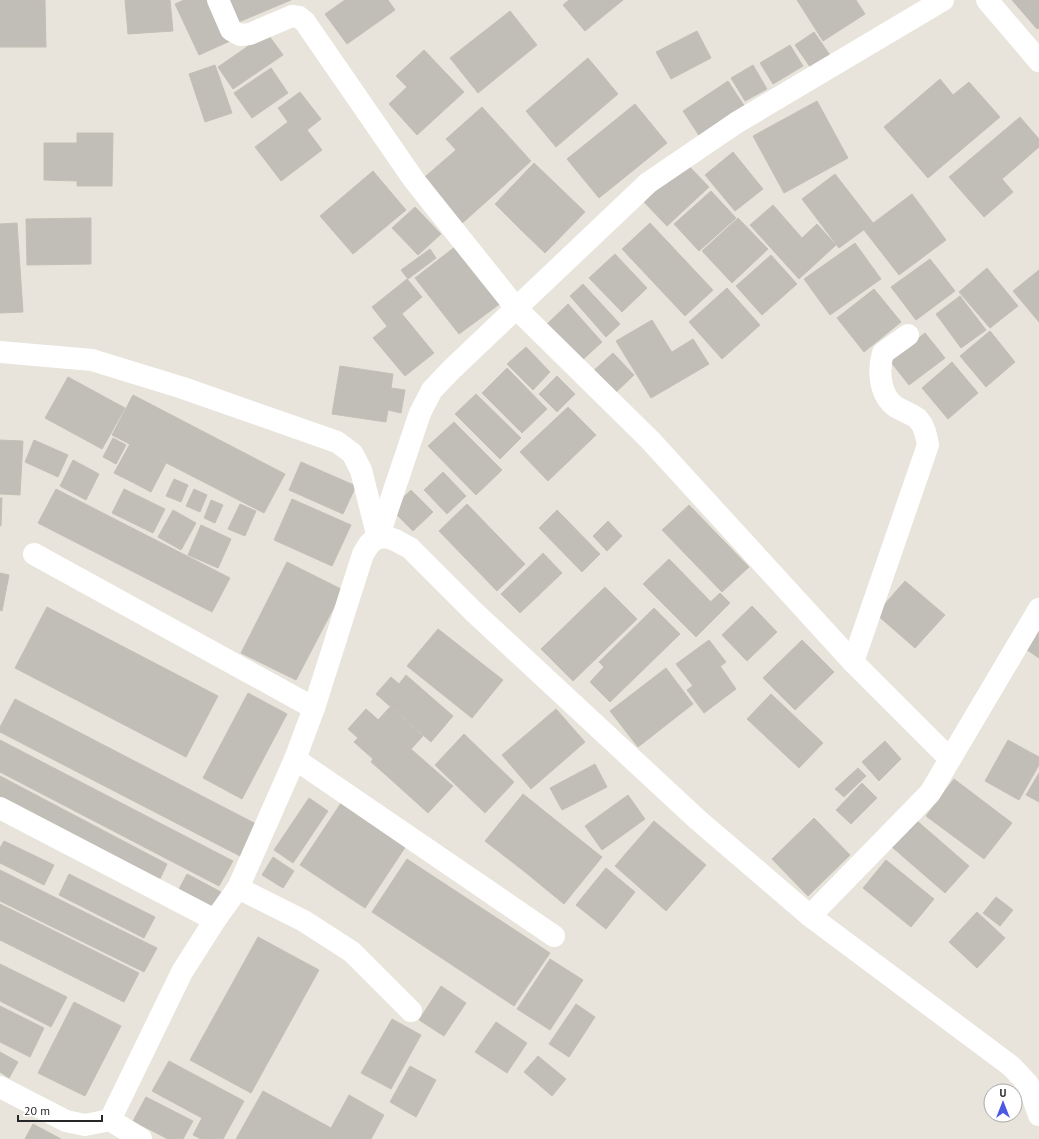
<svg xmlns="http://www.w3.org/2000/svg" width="1039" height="1139" viewBox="0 0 1039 1139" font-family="'PT Sans',sans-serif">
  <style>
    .building { fill: #c1bdb7; stroke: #c3c0b5 }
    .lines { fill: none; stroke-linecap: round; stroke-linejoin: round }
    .minor { stroke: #fff; stroke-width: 22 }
  </style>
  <rect width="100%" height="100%" fill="#e8e4db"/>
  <g class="building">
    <path d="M0 0H45L46 47H0Z"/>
    <path d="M125 0H170L173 31 128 34Z"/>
    <path d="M184 0H211L230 41 199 55 175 4Z"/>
    <path d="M224 0H291L234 24Z"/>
    <path d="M345 0H388L395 10 347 44 325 14Z"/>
    <path d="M569 0H623L585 31 563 5Z"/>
    <path d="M797 0H856L865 14 823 41Z"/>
    <path d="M1012 0H1039V28L1037 29Z"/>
    <path d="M510 11 537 45 478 93 450 58Z"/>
    <path d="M697 31 711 58 671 79 656 52Z"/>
    <path d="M814 32 832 58 813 71 795 45Z"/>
    <path d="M267 33 283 55 233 89 218 67Z"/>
    <path d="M790 45 803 66 773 84 760 63Z"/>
    <path d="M424 50 464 92 417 135 389 104 407 87 396 76Z"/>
    <path d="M588 58 618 94 556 147 526 111Z"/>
    <path d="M215 65 232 113 205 122 189 74Z"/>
    <path d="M753 65 767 89 745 101 731 78Z"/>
    <path d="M271 68 288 93 252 118 234 93Z"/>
    <path d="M940 79 953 95 969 82 1000 117 928 178 884 127Z"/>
    <path d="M728 81 745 107 700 137 683 111Z"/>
    <path d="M300 92 321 119 307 130 322 150 281 181 255 147 288 122 278 108Z"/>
    <path d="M817 101 848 158 784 193 753 136Z"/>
    <path d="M635 104 667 143 599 198 567 159Z"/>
    <path d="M482 107 531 161 496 193 446 139Z"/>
    <path d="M1020 117 1039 139V147L1002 179 1013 192 984 217 949 177Z"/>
    <path d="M77 133H113L112 186H77V181L44 180V143H77Z"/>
    <path d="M456 150 496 193 459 226 419 182Z"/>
    <path d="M733 152 763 189 735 211 705 175Z"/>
    <path d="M684 161 709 187 667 226 643 201Z"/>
    <path d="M534 163 558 186 518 227 495 204Z"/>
    <path d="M373 171 406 210 353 254 320 216Z"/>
    <path d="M835 174 873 223 839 248 802 199Z"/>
    <path d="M558 186 585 212 545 253 518 227Z"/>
    <path d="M711 191 736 218 699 251 674 224Z"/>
    <path d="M912 194 946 240 899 275 864 230Z"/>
    <path d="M773 205 802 238 817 224 836 245 799 279 750 225Z"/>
    <path d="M415 207 441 234 418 255 392 228Z"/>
    <path d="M91 218V264L27 265 26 219Z"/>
    <path d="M738 218 768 249 732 283 702 251Z"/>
    <path d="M17 223 23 312 0 313V224Z"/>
    <path d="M650 223 713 290 685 316 622 249Z"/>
    <path d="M855 243 881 279 830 315 804 279Z"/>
    <path d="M456 246 501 303 459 334 415 278Z"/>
    <path d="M430 249 436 258 408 279 401 270Z"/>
    <path d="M615 254 647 288 622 312 589 278Z"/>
    <path d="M771 255 797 284 762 315 736 286Z"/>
    <path d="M930 259 955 291 916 320 891 287Z"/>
    <path d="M987 268 1018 306 990 328 959 292Z"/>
    <path d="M1039 270V322L1013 291Z"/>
    <path d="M407 279 422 297 387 326 372 307Z"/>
    <path d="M583 284 620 324 606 337 570 296Z"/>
    <path d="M727 288 760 325 722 359 689 322Z"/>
    <path d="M874 289 901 322 864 352 837 318Z"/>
    <path d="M960 296 986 330 961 348 936 314Z"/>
    <path d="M568 304 602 342 579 363 545 326Z"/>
    <path d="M402 314 434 353 405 376 373 338Z"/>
    <path d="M652 320 687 377 651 398 616 341Z"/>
    <path d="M990 331 1015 362 986 387 960 356Z"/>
    <path d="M925 333 945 358 909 385 890 361Z"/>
    <path d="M693 339 709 364 687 377 672 352Z"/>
    <path d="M526 347 550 372 533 390 507 364Z"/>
    <path d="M613 353 634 375 612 396 591 373Z"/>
    <path d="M952 362 978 393 948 419 922 388Z"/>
    <path d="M340 366 393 374 391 388 405 390 401 413 388 410 386 422 332 414Z"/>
    <path d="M507 368 547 409 522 433 482 393Z"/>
    <path d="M557 376 575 394 557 412 539 394Z"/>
    <path d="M68 377 125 408 102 449 45 418Z"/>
    <path d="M476 394 521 438 500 459 455 414Z"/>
    <path d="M133 395 285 474 264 513 112 435Z"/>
    <path d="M568 407 596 435 548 481 520 452Z"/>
    <path d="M454 422 502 470 476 495 428 446Z"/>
    <path d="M113 438 126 445 116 464 103 457Z"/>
    <path d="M0 440 23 441 20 495 0 494Z"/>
    <path d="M34 440 68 455 58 477 25 462Z"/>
    <path d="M130 444 149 454 134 483 114 473Z"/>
    <path d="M149 454 166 463 151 492 134 483Z"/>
    <path d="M73 460 99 474 86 500 60 486Z"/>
    <path d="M301 462 356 486 343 514 289 490Z"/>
    <path d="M443 472 466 496 447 514 424 490Z"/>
    <path d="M174 479 188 485 181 502 166 496Z"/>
    <path d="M56 489 230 578 212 612 38 523Z"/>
    <path d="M124 489 165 509 153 533 112 513Z"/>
    <path d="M194 489 207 495 200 512 186 506Z"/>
    <path d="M411 490 433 512 413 531 391 509Z"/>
    <path d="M0 498H2L1 526H0Z"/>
    <path d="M292 499 351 525 332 566 274 540Z"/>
    <path d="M211 500 223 505 215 523 204 518Z"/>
    <path d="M240 504 256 511 245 536 228 529Z"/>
    <path d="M467 504 525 564 497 591 439 531Z"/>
    <path d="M689 505 749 567 722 592 662 530Z"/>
    <path d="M173 510 196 523 181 550 158 537Z"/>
    <path d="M557 510 600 554 582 572 539 528Z"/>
    <path d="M608 521 622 536 607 551 593 536Z"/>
    <path d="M201 525 231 539 218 568 188 555Z"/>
    <path d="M543 553 562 573 520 613 501 594Z"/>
    <path d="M669 559 711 602 685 626 643 584Z"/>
    <path d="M287 562 343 590 296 680 241 653Z"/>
    <path d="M0 573 9 575 2 611 0 610Z"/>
    <path d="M905 581 945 615 915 648 876 614Z"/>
    <path d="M605 587 637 619 573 681 541 649Z"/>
    <path d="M720 593 730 603 696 637 685 626Z"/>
    <path d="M752 606 777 632 747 661 722 635Z"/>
    <path d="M47 607 218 696 186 757 15 668Z"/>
    <path d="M654 608 680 634 610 702 590 682 604 667 599 662Z"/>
    <path d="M1039 618V658L1021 646Z"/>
    <path d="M438 629 503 680 472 718 407 666Z"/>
    <path d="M709 640 726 662 693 686 676 664Z"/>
    <path d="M802 640 834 672 795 710 763 678Z"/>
    <path d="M720 666 736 689 704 713 687 690Z"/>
    <path d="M666 668 693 704 638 747 610 711Z"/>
    <path d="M406 675 453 716 431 742 376 694 391 677 399 684Z"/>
    <path d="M248 693 287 714 242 799 203 778Z"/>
    <path d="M771 694 823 743 799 768 747 719Z"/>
    <path d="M15 699 256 824 240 856 0 732V727Z"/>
    <path d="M390 707 423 736 411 749 378 720Z"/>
    <path d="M366 709 411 749 387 776 371 762 373 759 354 742 358 738 348 729Z"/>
    <path d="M556 709 585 742 531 789 502 755Z"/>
    <path d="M464 734 514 782 485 813 435 765Z"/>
    <path d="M0 740 233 861 219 886 0 772Z"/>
    <path d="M1008 740 1039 757V765L1019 800 985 781Z"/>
    <path d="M885 741 901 759 879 781 862 762Z"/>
    <path d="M411 749 453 786 428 813 387 776Z"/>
    <path d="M595 764 607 787 562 810 550 788Z"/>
    <path d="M858 768 866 776 844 797 835 789Z"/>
    <path d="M1039 773V802L1026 795Z"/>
    <path d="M0 776 167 864 157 885 0 804Z"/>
    <path d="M954 779 1012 823 984 859 926 816Z"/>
    <path d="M862 783 877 798 851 824 836 810Z"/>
    <path d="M523 794 563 826 525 872 485 841Z"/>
    <path d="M628 795 645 819 602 850 585 826Z"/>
    <path d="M309 798 328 811 293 863 274 850Z"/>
    <path d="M343 800 408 843 365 908 300 865Z"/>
    <path d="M814 818 850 855 808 896 772 859Z"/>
    <path d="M916 820 969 866 945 893 892 847Z"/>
    <path d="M654 821 706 865 666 911 615 866Z"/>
    <path d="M563 826 602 857 564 904 525 872Z"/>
    <path d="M4 841 54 865 44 885 0 863V848Z"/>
    <path d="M273 857 294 871 283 888 262 875Z"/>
    <path d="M407 859 550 953 514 1006 372 912Z"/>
    <path d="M886 860 934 899 911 927 863 888Z"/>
    <path d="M606 868 635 892 606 929 576 905Z"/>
    <path d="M0 870 157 948 144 972 0 901Z"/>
    <path d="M69 874 155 917 144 938 59 895Z"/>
    <path d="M187 874 221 892 212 910 178 891Z"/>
    <path d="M996 897 1013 910 1000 926 983 913Z"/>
    <path d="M0 904 139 973 124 1002 0 940Z"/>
    <path d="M977 912 1005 938 977 968 949 942Z"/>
    <path d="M258 937 319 970 251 1093 190 1060Z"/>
    <path d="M550 959 583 980 550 1030 517 1009Z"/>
    <path d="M0 964 67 997 51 1027 0 1001Z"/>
    <path d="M441 986 466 1003 444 1036 419 1020Z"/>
    <path d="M74 1002 121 1026 85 1096 38 1073Z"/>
    <path d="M576 1004 595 1017 569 1057 549 1044Z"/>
    <path d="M0 1006 44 1028 30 1057 0 1042Z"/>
    <path d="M392 1019 421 1035 391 1089 361 1073Z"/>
    <path d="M496 1022 527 1043 507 1073 475 1052Z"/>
    <path d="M0 1052 18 1062 9 1078 0 1072Z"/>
    <path d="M538 1056 566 1079 552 1096 524 1072Z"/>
    <path d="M169 1061 244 1101 223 1139H201L193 1135 202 1118 152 1091Z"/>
    <path d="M410 1066 436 1080 416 1117 390 1102Z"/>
    <path d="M263 1091 331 1128 325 1139H236Z"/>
    <path d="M349 1095 384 1115 371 1139H325Z"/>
    <path d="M146 1097 193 1121 183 1139H168L133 1121Z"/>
    <path d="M33 1124 61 1139H25Z"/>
  </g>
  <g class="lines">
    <g class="minor">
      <path d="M218 0 231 30 240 35 250 34 292 16 299 17 305 22 414 180 516 308 650 440 853 662 950 759"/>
      <path d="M987 0 1039 61"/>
      <path d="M0 352 92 360 183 388 337 442 352 453 361 470 378 538"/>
      <path d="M378 538 420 413 432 390 451 370 648 183 736 123 943 0"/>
      <path d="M34 554 314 708"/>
      <path d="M853 662 928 445C926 435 925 427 918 419 912 414 903 411 896 407 879 395 878 370 883 353L908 335"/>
      <path d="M295 759 554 936"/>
      <path d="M0 808 215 920"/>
      <path d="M238 888 304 921 352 952 411 1011"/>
      <path d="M810 916 930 793 1039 609"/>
      <path d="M0 1087 66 1121 85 1125 110 1120 182 972 215 920 238 888 295 759 314 708 363 554 370 543 378 538 386 537 395 540 410 548 474 612 698 820 810 916 1011 1066 1028 1084 1039 1115"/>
      <path d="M110 1120 141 1139"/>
    </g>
  </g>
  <g transform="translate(1003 1103)"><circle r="19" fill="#ffffff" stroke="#a9a9a9"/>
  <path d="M0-3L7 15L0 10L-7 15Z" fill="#4d58e3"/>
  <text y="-6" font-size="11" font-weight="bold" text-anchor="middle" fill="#272727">U</text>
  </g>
  <path d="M18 1115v6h84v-6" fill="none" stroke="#272727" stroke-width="2"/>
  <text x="24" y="1115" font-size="12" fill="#272727" stroke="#ffffff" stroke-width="3" paint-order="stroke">20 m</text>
</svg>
